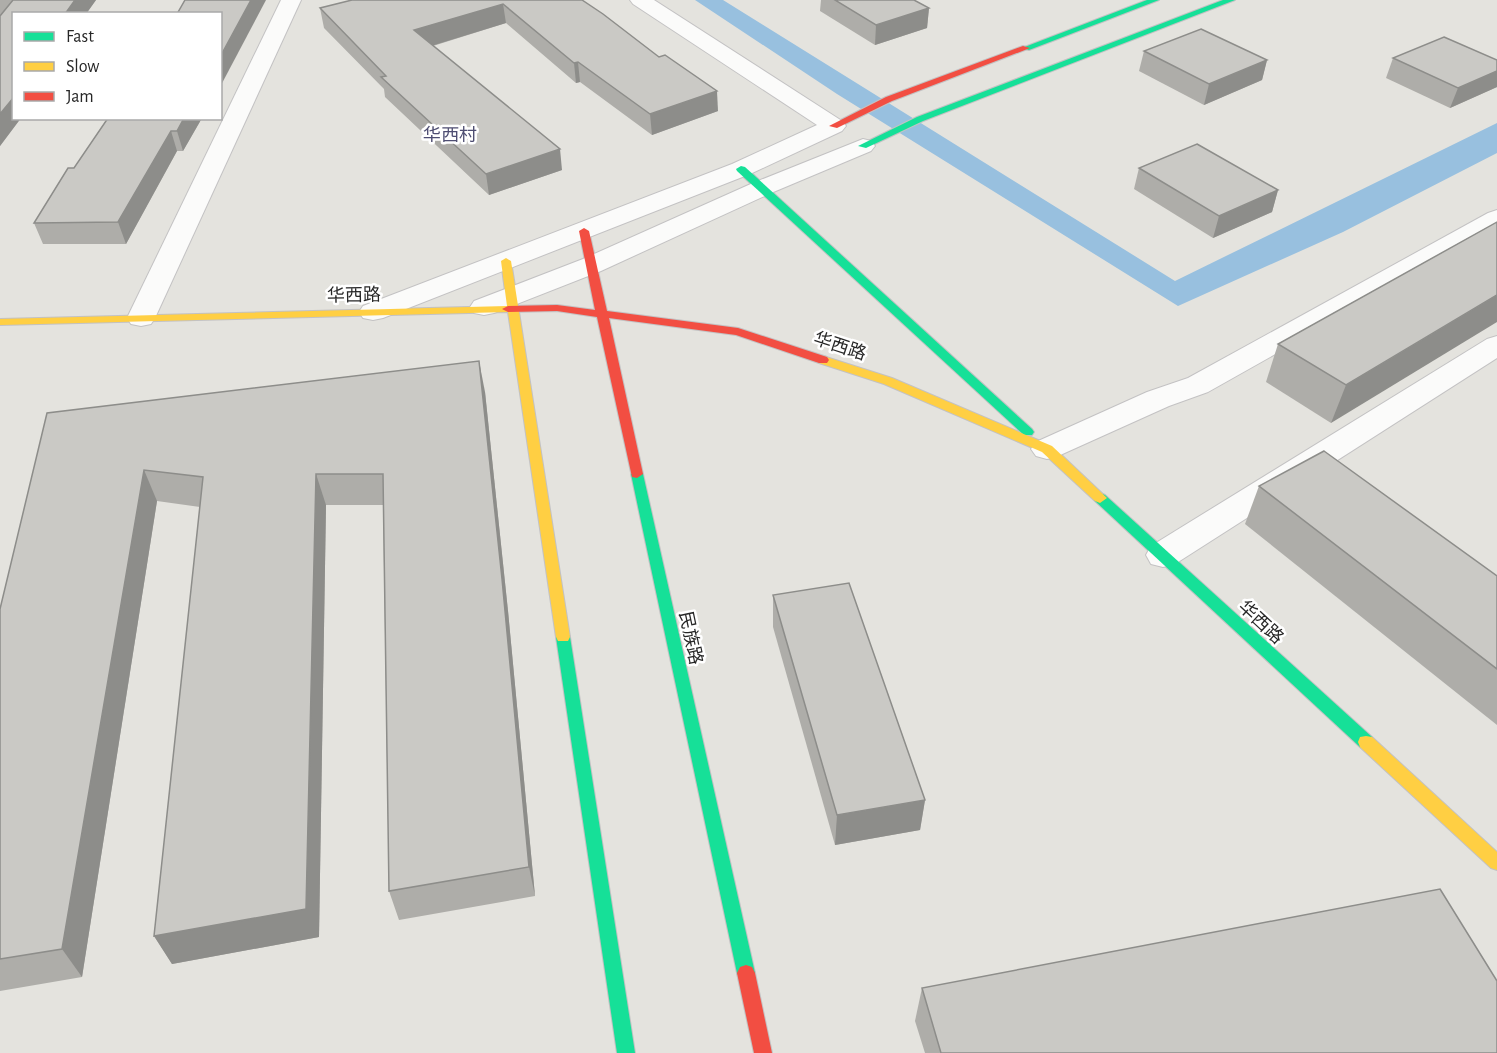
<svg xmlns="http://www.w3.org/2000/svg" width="1497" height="1053" viewBox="0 0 1497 1053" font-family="'Alegreya Sans','Noto Sans SC',sans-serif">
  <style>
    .water { fill: #98c0df }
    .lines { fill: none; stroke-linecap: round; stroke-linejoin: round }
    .street-casing { stroke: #c3c2c3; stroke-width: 2 }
    .fast-casing { stroke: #c3c2c3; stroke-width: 2 }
    .slow-casing { stroke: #c3c2c3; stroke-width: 2 }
    .jam-casing { stroke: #c3c2c3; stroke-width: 2 }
    .street { fill: #fbfbfa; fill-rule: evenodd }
    .fast { fill: #16e098; fill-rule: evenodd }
    .slow { fill: #ffcf43; fill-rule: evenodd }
    .jam { fill: #f24e42; fill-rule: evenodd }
    .wall { fill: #aeada9 }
    .shaded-wall { fill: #8d8d8a }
    .building { fill: #cac9c5; stroke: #8d8d8a; stroke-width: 1.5 }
    .labels { text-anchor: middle; stroke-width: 5; stroke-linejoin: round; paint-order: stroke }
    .far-quarter-label { font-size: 18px; fill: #4e4d72; stroke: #fff }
    .street-label { font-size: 18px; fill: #272727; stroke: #fff }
  </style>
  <rect width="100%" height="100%" fill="#e4e3de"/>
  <path class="water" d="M695 0H723L1175 281 1497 123V153L1343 232 1178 306 837 94Z"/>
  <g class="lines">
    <g class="street-casing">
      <g id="street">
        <path d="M281 0H301L155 318 151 324 141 326 131 324 127 318Z"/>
        <path d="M630 0H654L842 121 846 126 842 131 750 174 383 318 373 320 363 318 359 312 363 306 732 164 817 125 633 4Z"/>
        <path d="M863 139 871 141 875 146 871 151 771 193 601 271 494 313 484 315 474 313 470 307 474 301 583 259 753 183Z"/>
        <path d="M1497 210V229L1208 392 1169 406 1058 456 1047 459 1036 456 1031 449 1036 442 1147 392 1188 378 1488 213Z"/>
        <path d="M1497 336V358L1175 564 1163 567 1151 564 1146 555 1151 546 1487 339Z"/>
      </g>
    </g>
    <g class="fast-casing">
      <g id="fast">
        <path d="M1147 0H1159L1029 50 1022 48Z"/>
        <path d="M1223 0H1235L923 121 866 148 858 146 917 117Z"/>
        <path d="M741 166 745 167 1032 429 1034 432 1032 435H1024L737 171 736 169Z"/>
        <path d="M637 470 643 474 755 973 752 979 746 981 740 979 737 973 631 474Z"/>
        <path d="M1100 493 1105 495 1372 737 1374 742 1372 747 1366 748 1360 747 1095 501 1093 498 1095 495Z"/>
        <path d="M563 631 568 633 570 637 635 1053H617L556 637 558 633Z"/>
      </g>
    </g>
    <g class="slow-casing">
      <g id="slow">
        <path d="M506 258 511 261 570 637 568 641H558L556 637 508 312 0 325V319L507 306 501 261Z"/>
        <path d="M823 356 892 378 1052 446 1107 498 1100 503 1095 501 1042 452 884 384 819 363 817 360 819 357Z"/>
        <path d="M1366 736 1372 737 1497 852V870L1491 868 1360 747 1358 742 1360 737Z"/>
      </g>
    </g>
    <g class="jam-casing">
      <g id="jam">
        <path d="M1023 46 1030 48 892 101 837 128 829 126 886 97Z"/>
        <path d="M584 228 589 231 607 311 738 328 827 357 829 360 827 363H819L736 335 609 318 643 474 637 478 632 477 597 317 557 311 508 312 502 309 508 306 557 305 595 310 579 231Z"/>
        <path d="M746 965 752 967 755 973 772 1053H754L737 973 740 967Z"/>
      </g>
    </g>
    <use href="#street" class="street"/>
    <use href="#fast" class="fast"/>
    <use href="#slow" class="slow"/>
    <use href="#jam" class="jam"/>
  </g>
  <g class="wall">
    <path d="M0 0H96L86 14H14L21 118 0 146Z"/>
    <path d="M582 0 718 111 652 135 580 82 576 83 506 23 433 46 562 170 489 195 385 97 384 89 324 28 320 8Z"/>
    <path d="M821 0H914L929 8 927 28 875 45 820 11Z"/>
    <path d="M1144 51 1267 60 1262 80 1204 105 1139 71Z"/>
    <path d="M1393 58 1497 60V87L1450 108 1386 78Z"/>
    <path d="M108 118H202L183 151H177L126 244H43L34 223 74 168Z"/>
    <path d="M1139 168 1278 190 1272 212 1213 238 1134 189Z"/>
    <path d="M1497 222 1331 423 1266 382 1278 344Z"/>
    <path d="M485 392 508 611 535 896 399 920 389 891 383 505H326L319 937 172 964 154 936 200 507 157 501 82 977 0 991V609L47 413Z"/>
    <path d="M1259 486 1497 576V725L1245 524Z"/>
    <path d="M773 595 925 800 920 830 835 845 773 627Z"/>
    <path d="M922 988 1497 1053H925L915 1021Z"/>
  </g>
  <g class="shaded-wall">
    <path d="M75 0H96L86 14H65Z"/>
    <path d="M251 0H266L220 87V57Z"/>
    <path d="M503 4 506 23 418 50 414 30Z"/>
    <path d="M929 8 927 28 875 45 876 25Z"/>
    <path d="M1267 60 1262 80 1204 105 1209 84Z"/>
    <path d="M578 62 580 82 576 83 574 63Z"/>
    <path d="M1497 71V87L1450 108 1458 88Z"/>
    <path d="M717 91 718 111 652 135 650 114Z"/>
    <path d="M14 97V118H21L0 146V114Z"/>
    <path d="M184 118H202L183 151 177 131Z"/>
    <path d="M171 131 177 151 126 244 118 222Z"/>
    <path d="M560 149 562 170 489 195 486 174Z"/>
    <path d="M1278 190 1272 212 1213 238 1219 216Z"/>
    <path d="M1497 295V322L1331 423 1346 385Z"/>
    <path d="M479 361 485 392 508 611 535 896 529 867Z"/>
    <path d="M144 470 157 501 82 977 62 949Z"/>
    <path d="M316 474 326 505 319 937 172 964 154 936Z"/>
    <path d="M925 800 920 830 835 845 837 815Z"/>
  </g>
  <g class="building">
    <path d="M13 0H75L65 14H14V97L0 114V16Z"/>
    <path d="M185 0H251L220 57V14H177Z"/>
    <path d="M352 0H582L603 14 659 57 665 55 717 91 650 114 578 62 574 63 503 4 414 30 560 149 486 174 381 77 386 76 320 8Z"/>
    <path d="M835 0H914L929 8 876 25Z"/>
    <path d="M1201 29 1267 60 1209 84 1144 51Z"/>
    <path d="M1444 37 1497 60V71L1458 88 1393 58Z"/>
    <path d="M108 118H184L177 131H171L118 222 34 223 68 168H74Z"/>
    <path d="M1197 144 1278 190 1219 216 1139 168Z"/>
    <path d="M1497 222V295L1346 385 1278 344Z"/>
    <path d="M479 361 502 579 529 867 389 891 383 474H316L306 909 154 936 203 477 144 470 62 949 0 959V609L47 413Z"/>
    <path d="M1324 451 1497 576V669L1259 486Z"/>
    <path d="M849 583 925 800 837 815 773 595Z"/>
    <path d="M1440 889 1497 981V1053H941L922 988Z"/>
  </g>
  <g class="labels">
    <g class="far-quarter-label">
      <text x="450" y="141">华西村</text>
    </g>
    <g class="street-label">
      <text transform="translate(354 295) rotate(-1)" y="6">华西路</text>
      <text transform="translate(840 346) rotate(18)" y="6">华西路</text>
      <text transform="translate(1261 622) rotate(43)" y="6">华西路</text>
      <text transform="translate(691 638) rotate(78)" y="6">民族路</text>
    </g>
  </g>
  <rect x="12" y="12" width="210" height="108" fill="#ffffff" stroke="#a9a9a9" stroke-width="1.5"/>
  <rect x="24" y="32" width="30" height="9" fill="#16e098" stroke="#a9a9a9" stroke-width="1.5"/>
  <text x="66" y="42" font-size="18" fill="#272727">Fast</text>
  <rect x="24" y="62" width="30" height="9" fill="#ffcf43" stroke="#a9a9a9" stroke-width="1.5"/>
  <text x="66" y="72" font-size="18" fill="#272727">Slow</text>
  <rect x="24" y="92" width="30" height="9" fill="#f24e42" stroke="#a9a9a9" stroke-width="1.5"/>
  <text x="66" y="102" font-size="18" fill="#272727">Jam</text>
</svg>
